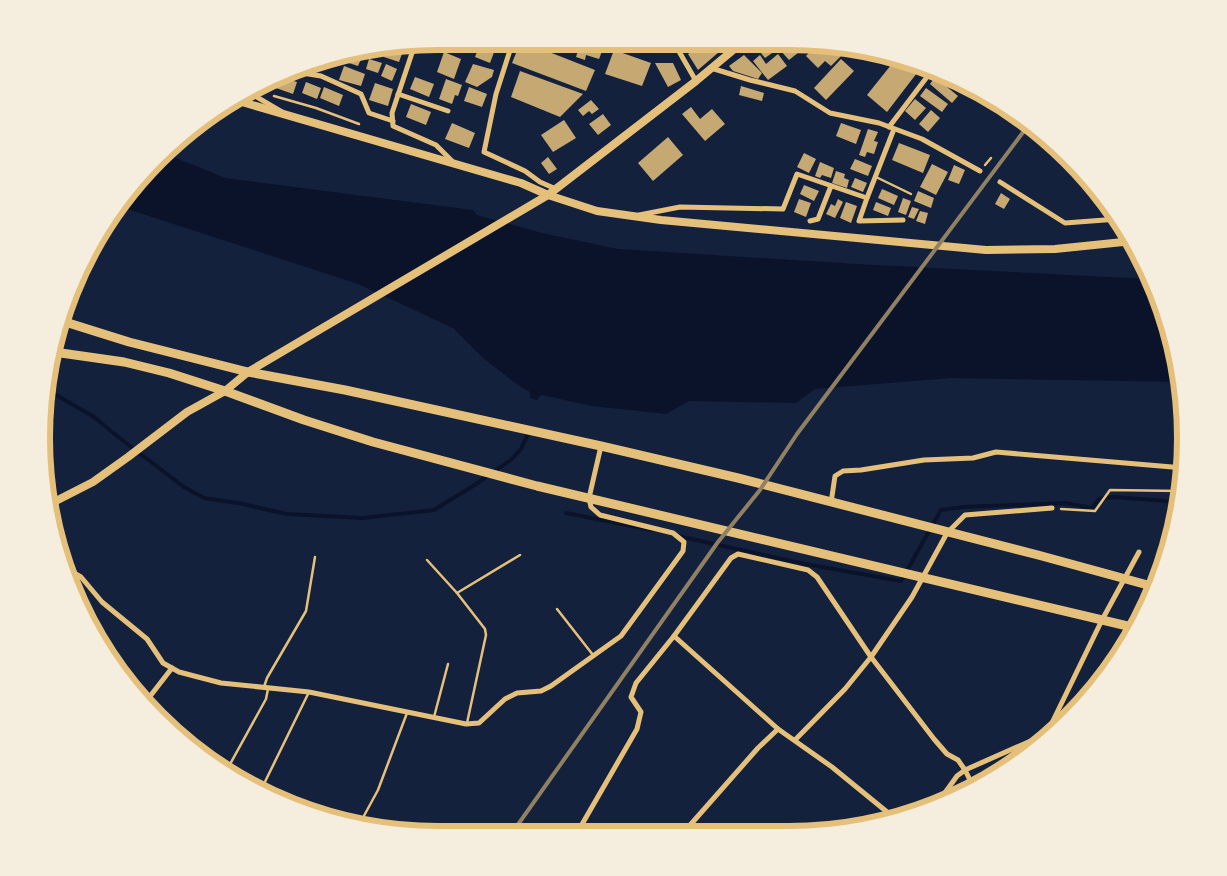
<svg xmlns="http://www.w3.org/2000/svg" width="1227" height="876" viewBox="0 0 1227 876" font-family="'Varela Round',sans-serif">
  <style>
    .water { fill: #0b132b }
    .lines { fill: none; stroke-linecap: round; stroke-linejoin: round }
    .stream { stroke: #0b132b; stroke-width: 4 }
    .building { fill: #c6a872 }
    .path { stroke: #e5c07b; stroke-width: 2.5 }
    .service { stroke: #e5c07b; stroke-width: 2.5 }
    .minor { stroke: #e5c07b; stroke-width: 5 }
    .secondary { stroke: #e5c07b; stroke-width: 8 }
    .trunk { stroke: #e5c07b; stroke-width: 9 }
    .rail { stroke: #918062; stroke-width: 4 }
    .rim { fill: none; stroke: #e5c07b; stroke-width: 6 }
  </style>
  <rect width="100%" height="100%" fill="#14213d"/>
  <path class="water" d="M166 154 226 178 473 210 477 215 542 233 618 249 857 264 1150 279 1165 310 1181 382 951 378 815 389 796 403 689 401 666 414 592 406 541 395 537 400 530 398V392L515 383 483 358 453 328 358 284 121 207 140 177Z"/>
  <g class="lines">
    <g class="stream">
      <path d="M51 392 94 417 122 440 184 487 204 498 238 503 287 514 363 518 434 510 473 486 512 459 521 449 528 434"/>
      <path d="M566 513 652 530"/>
      <path d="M678 536 805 564 901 581 941 510 963 507 1065 503 1092 508 1099 499 1114 497 1179 502"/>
    </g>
  </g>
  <g class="building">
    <path d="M481 41 496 47 490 63 475 57Z"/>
    <path d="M521 41 595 70 586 91 512 63Z"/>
    <path d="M581 41H590L604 46 599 59 586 55 585 60 576 57Z"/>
    <path d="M705 41H711L719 52 698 70 688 54Z"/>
    <path d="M763 41H767L775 51 765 58 756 47Z"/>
    <path d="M772 41H790L799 52 789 60Z"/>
    <path d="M817 44 830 45 841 56 831 66 825 61 818 68 806 56Z"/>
    <path d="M394 47 403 51 399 62 384 57 388 48Z"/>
    <path d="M614 50 651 63 642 86 605 74Z"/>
    <path d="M444 52 461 59 454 79 437 72Z"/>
    <path d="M348 53 362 57 358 66 349 63 350 59 343 57 344 54Z"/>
    <path d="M778 54 787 66 768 80 753 61 760 55 766 64Z"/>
    <path d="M744 55 762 73 758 79 733 71 729 66Z"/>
    <path d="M369 59 382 63 378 73 366 69Z"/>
    <path d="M841 59 854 71 826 100 814 88Z"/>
    <path d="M895 60 920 69 887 112 867 95Z"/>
    <path d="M655 63H673L681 80 668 87Z"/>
    <path d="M386 64 397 69 392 81 381 76Z"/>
    <path d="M473 64 494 70 492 77 477 87 465 82Z"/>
    <path d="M344 66 365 74 361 86 339 80Z"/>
    <path d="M520 71 583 94 560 117 511 97Z"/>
    <path d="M415 77 434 84 429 97 410 89Z"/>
    <path d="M935 77 958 96 952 103 930 84Z"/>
    <path d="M284 78 297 82 293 94 276 88 279 80Z"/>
    <path d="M944 78 954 82 966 86 960 93Z"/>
    <path d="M446 79 462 85 458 96 455 95 452 104 439 99Z"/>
    <path d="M306 82 321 88 317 99 302 93Z"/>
    <path d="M375 83 393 89 388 106 369 100Z"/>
    <path d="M741 86 764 93 762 101 739 95Z"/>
    <path d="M324 87 343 95 339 106 320 98Z"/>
    <path d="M469 87 487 94 482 107 464 101Z"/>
    <path d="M926 88 948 104 942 112 920 96Z"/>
    <path d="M915 99 926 108 915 120 905 111Z"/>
    <path d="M591 100 599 109 592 114 589 111 583 116 578 110Z"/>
    <path d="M411 104 431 112 426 125 406 117Z"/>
    <path d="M691 107 700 119 712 109 725 124 705 141 682 114Z"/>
    <path d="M931 110 940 118 928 132 919 124Z"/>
    <path d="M603 114 611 125 598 135 589 124Z"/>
    <path d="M564 120 576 138 553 152 541 135Z"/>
    <path d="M452 123 475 133 469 148 445 139Z"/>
    <path d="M841 123 861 130 856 144 836 136Z"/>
    <path d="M868 129 878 132 874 141 878 142 874 154 867 152 865 157 859 155Z"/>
    <path d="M668 137 683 155 653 181 638 163Z"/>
    <path d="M899 143 930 155 923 173 892 160Z"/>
    <path d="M804 153 816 159 809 173 797 167Z"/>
    <path d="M548 157 557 169 549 174 541 163Z"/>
    <path d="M855 159 872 166 868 176 850 169Z"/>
    <path d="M820 162 834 168 831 178 822 175 820 178 815 176Z"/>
    <path d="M932 164 948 172 936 195 920 187Z"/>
    <path d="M954 165 965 170 959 184 948 180Z"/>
    <path d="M836 171 845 174 844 178 849 180 847 188 832 183Z"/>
    <path d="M855 178 867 183 863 192 851 187Z"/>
    <path d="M804 185 819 191 814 201 800 194Z"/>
    <path d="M882 189 898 196 894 205 878 198Z"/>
    <path d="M918 191 934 198 931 208 914 201Z"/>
    <path d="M1001 193 1010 199 1004 209 995 204Z"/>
    <path d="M903 198 911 201 906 215 898 212Z"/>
    <path d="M799 199 811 203 806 217 794 212Z"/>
    <path d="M838 199 843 202 835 218 826 214 831 204 835 206Z"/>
    <path d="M846 202 857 206 851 223 840 218Z"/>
    <path d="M876 202 891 208 888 216 873 210Z"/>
    <path d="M912 207 919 209 914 219 908 217Z"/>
    <path d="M920 211 928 213 925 224 916 221Z"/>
  </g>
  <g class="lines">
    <g class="path">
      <path d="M274 96 316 108 359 124"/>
      <path d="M985 165 991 158"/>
      <path d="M1061 509 1095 511 1110 490 1180 491"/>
    </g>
    <g class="service">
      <path d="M876 177 911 194"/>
      <path d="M427 560 457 593"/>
      <path d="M557 609 593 655"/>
      <path d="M264 687 267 678 306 611 315 557"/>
      <path d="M434 717 448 664"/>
      <path d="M467 723 486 635 485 629 457 593 520 555"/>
      <path d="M229 766 266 699 268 689"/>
      <path d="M260 792 309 692"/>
      <path d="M359 825 378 790 407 713"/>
    </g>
    <g class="minor">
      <path d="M513 41 496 94 484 152 525 171 540 182 556 189"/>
      <path d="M673 41 696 81"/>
      <path d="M415 44 392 113 393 126 436 145 454 163"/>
      <path d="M711 68 750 80 795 91 830 113 879 123 922 139 980 171"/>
      <path d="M302 73 321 76 361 94 369 113 393 121"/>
      <path d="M250 93 282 112"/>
      <path d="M398 94 448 111"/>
      <path d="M889 127 930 73"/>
      <path d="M1000 182 1065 223 1118 219"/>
      <path d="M867 198 859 221 903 220"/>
      <path d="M639 215 680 207 783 209 797 174 867 198 894 129"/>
      <path d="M810 221 818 219 831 186"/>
      <path d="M48 493 55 502"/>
      <path d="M831 503 835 476 843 471 861 470 924 460 973 458 996 452 1184 468"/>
      <path d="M68 571 74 573 81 577 102 602 147 639 163 663 179 672 221 683 309 692 466 724 479 723 505 699 517 693 541 691 551 686 621 636 683 551 684 542 673 533 600 515 591 507 589 498 601 446"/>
      <path d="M674 636 778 729 832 767 892 816"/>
      <path d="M144 704 172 668"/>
      <path d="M795 740 845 689 871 657 912 597 947 533 965 515 1052 508"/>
      <path d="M939 801 957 776 965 770 1042 736 1049 729 1102 620 1139 552"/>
      <path d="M684 832 758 748 778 729"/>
      <path d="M577 833 637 729 641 712 631 697 636 683 674 636 731 558 738 554 808 570 817 577 871 657 934 739 947 754 958 760 965 770 974 788"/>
    </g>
    <g class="secondary">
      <path d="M235 100 521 183 548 195 597 211 661 220 986 250 1055 249 1133 241"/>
      <path d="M48 505 93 482 128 457 187 412 225 391 248 372 548 195 696 81 744 41"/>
    </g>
    <g class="trunk">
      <path d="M62 321 129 342 248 372 345 390 601 446 738 478 1038 555 1155 587"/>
      <path d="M54 352 124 362 169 373 225 391 304 420 373 442 537 486 1136 628"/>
    </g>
    <path class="rail" d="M512 833 718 542 760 490 797 434 1027 127"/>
  </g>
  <path d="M0 0H1227V876H0ZM438 50H789A388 388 0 0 1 1177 438V438A388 388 0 0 1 789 826H438A388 388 0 0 1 50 438V438A388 388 0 0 1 438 50Z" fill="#f5edde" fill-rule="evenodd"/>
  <path class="rim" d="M438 50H789A388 388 0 0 1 1177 438V438A388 388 0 0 1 789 826H438A388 388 0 0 1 50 438V438A388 388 0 0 1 438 50Z"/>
</svg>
